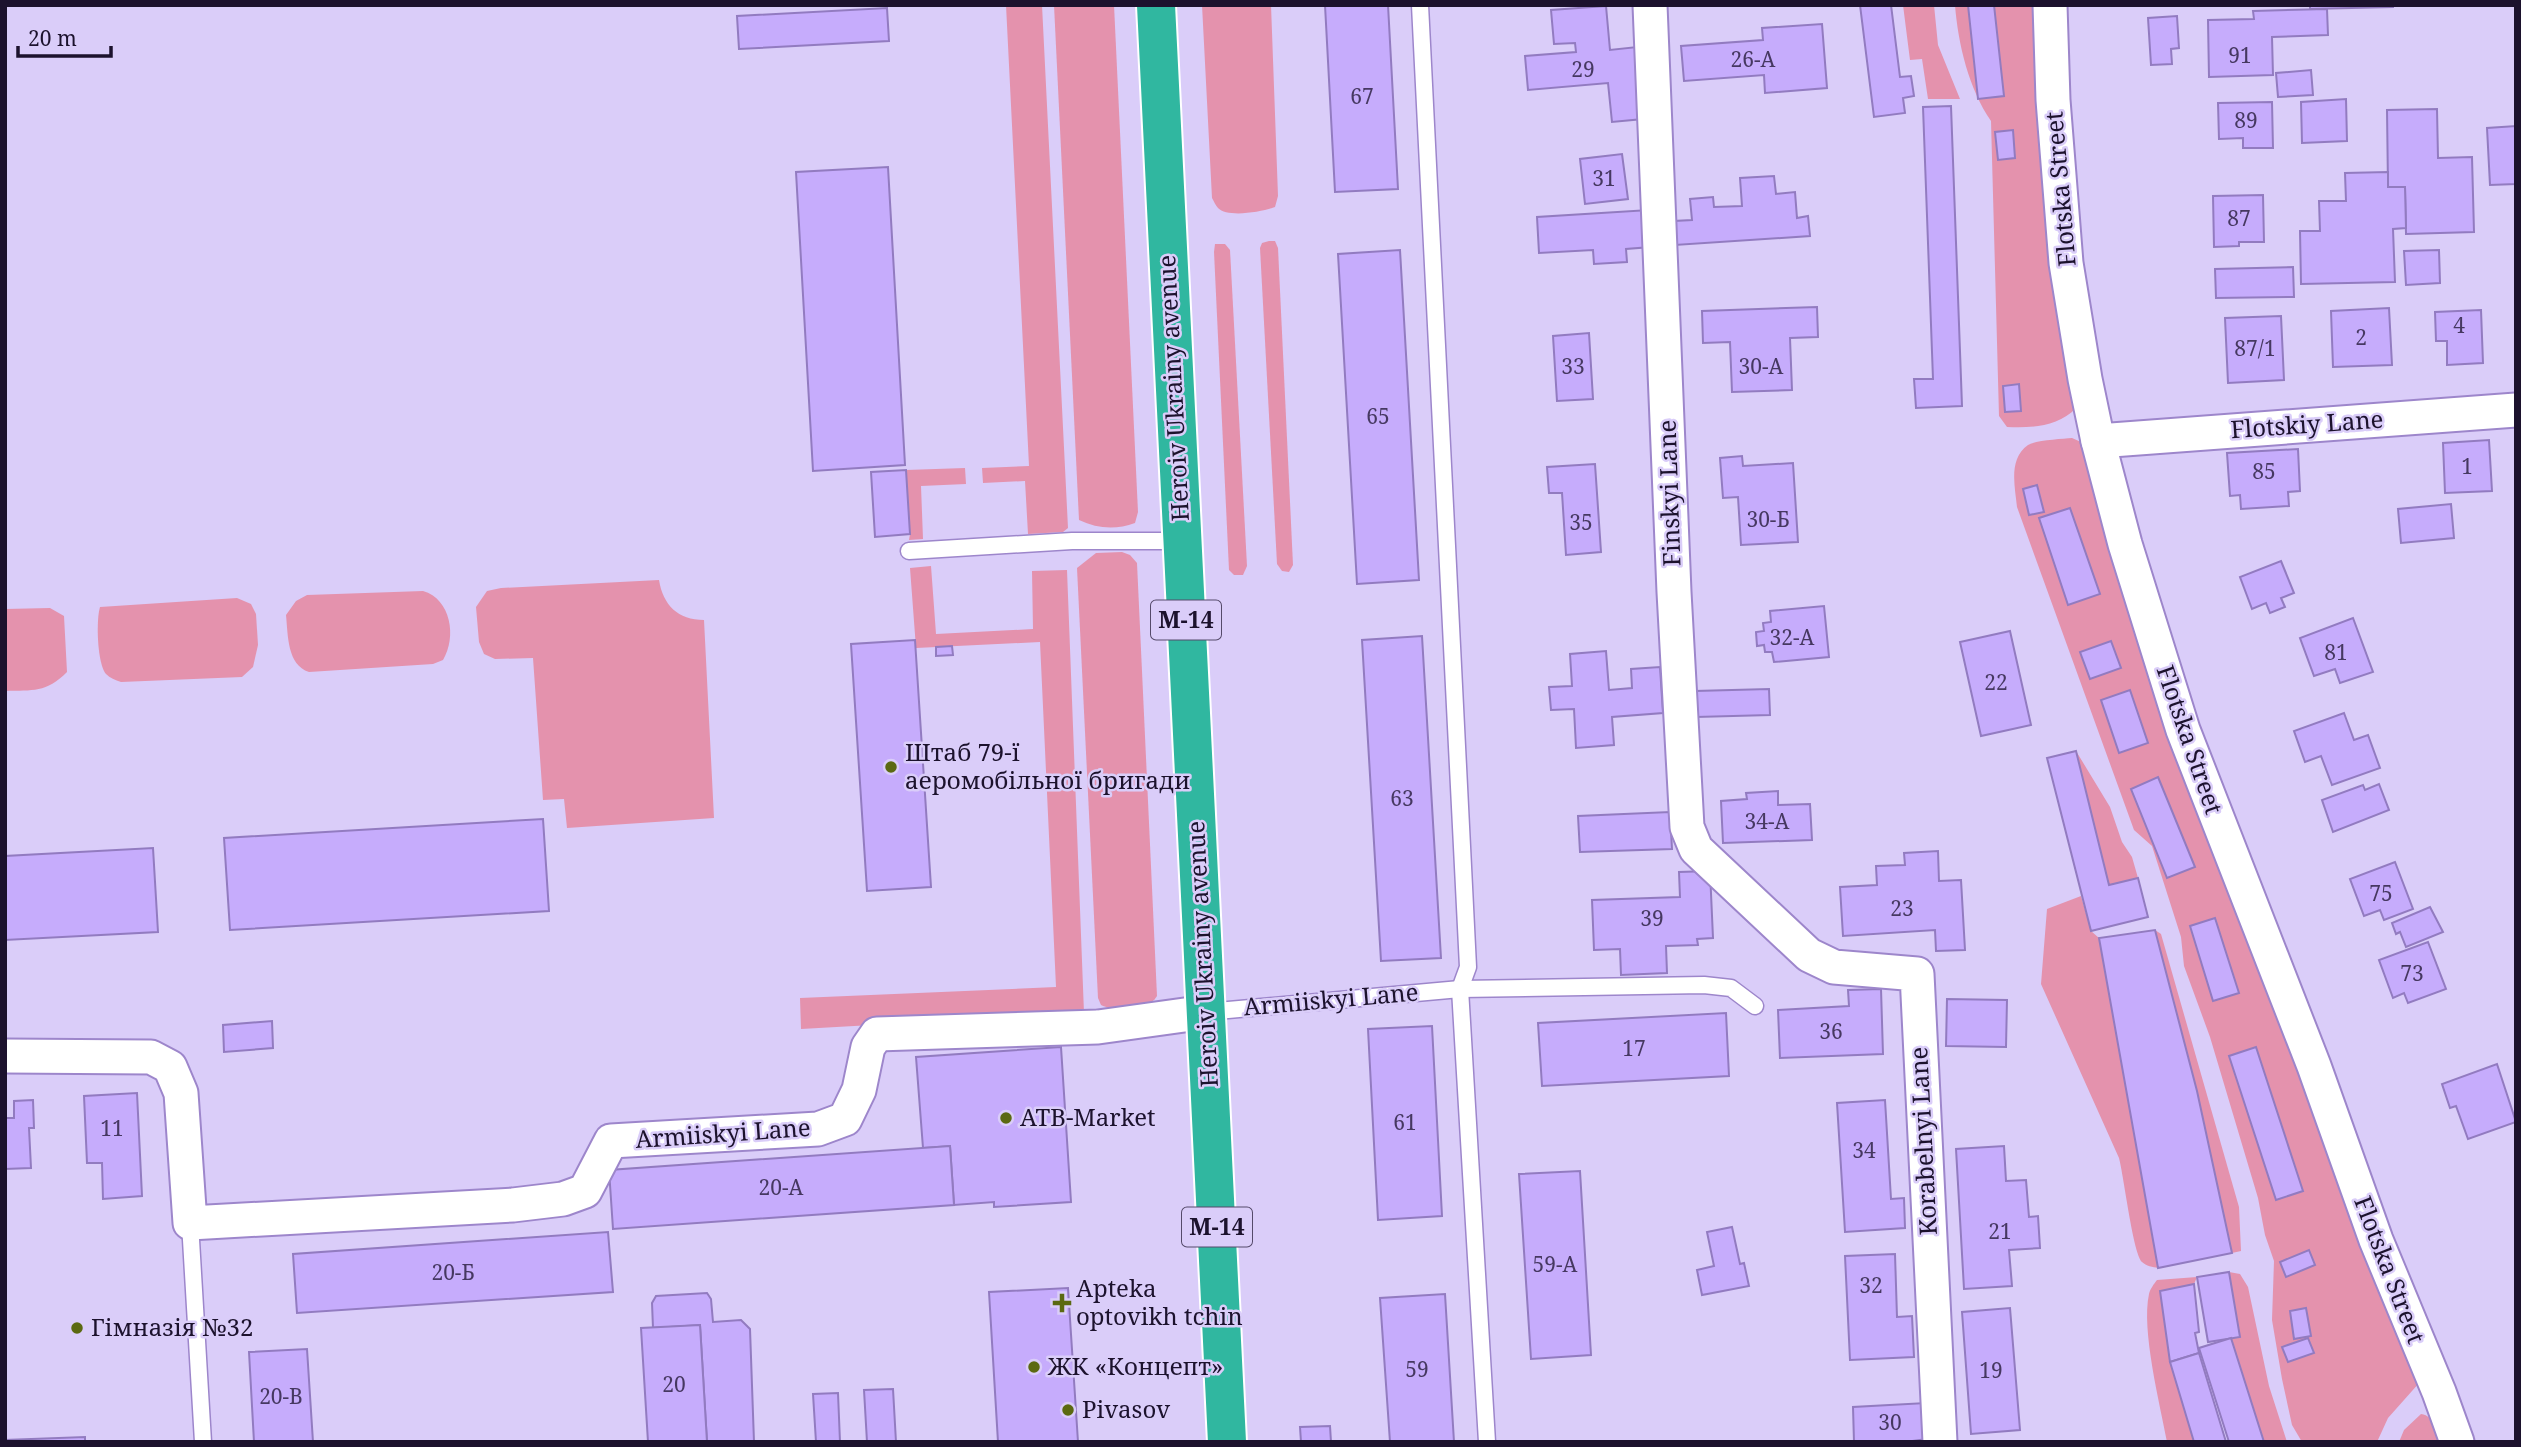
<svg xmlns="http://www.w3.org/2000/svg" width="2521" height="1447" viewBox="0 0 2521 1447" font-family="'Noto Serif',serif">
  <style>
    .green { fill: #e492ad }
    .building { fill: #c6acfc; stroke: #927bc0; stroke-width: 2 }
    .lines { fill: none; stroke-linecap: round; stroke-linejoin: round }
    .lane-casing { stroke: #9d86cb; stroke-width: 19 }
    .street-casing { stroke: #9d86cb; stroke-width: 37 }
    .highway-casing { stroke: #fff; stroke-width: 42 }
    .lane { stroke: #fff; stroke-width: 16 }
    .street { stroke: #fff; stroke-width: 33 }
    .highway { stroke: #30b7a0; stroke-width: 38 }
    .poi-dot { fill: #5b6911; stroke: #dacdf9; stroke-width: 2.5 }
    .labels { text-anchor: middle; stroke-width: 5; stroke-linejoin: round; paint-order: stroke }
    .number-label { font-size: 21px; fill: #463861 }
    .shield { fill: #dacdf9; stroke: #554a6a; stroke-width: 2 }
    .shield-label { font-size: 23px; font-weight: bold; fill: #1c122d }
    .street-label { font-size: 24px; fill: #1c122d; stroke: #dacdf9 }
    .poi-label { font-size: 24px; fill: #1c122d; stroke: #dacdf9; text-anchor: start }
  </style>
  <rect width="100%" height="100%" fill="#dacdf9"/>
  <g class="green">
    <path d="M1006 5H1042L1068 528 1063 532 1028 534 1025 481 983 483 982 468 1029 466Z"/>
    <path d="M1054 5H1114L1138 512 1135 523C1116 530 1098 529 1079 520Z"/>
    <path d="M1202 5H1271L1278 196 1275 207C1263 212 1227 218 1218 208 1215 205 1214 201 1212 198Z"/>
    <path d="M1903 5H1934L1938 45 1960 99H1928L1922 59 1910 60Z"/>
    <path d="M1955 5H2042L2076 408C2058 427 2032 428 2007 427L1999 416 1991 121C1969 89 1958 44 1955 5Z"/>
    <path d="M1269 241H1275L1278 248 1293 565 1289 572 1282 571 1277 564 1260 248 1262 243Z"/>
    <path d="M1215 244H1225L1230 250 1247 566 1243 575H1234L1229 570 1214 252Z"/>
    <path d="M2072 438 2081 442 2420 1382 2388 1418 2377 1442H2302L2292 1425 2282 1379 2272 1320 2274 1261 2265 1235 2258 1198 2210 1037 2184 966 2181 937 2152 846 2134 830 2017 507C2015 487 2008 459 2028 445 2036 440 2062 439 2072 438Z"/>
    <path d="M965 468 966 484 921 486 923 539 909 540 910 534 906 470Z"/>
    <path d="M1122 552 1130 555 1137 563 1157 996C1149 1011 1115 1012 1101 1005L1098 998 1077 568 1096 553Z"/>
    <path d="M931 566 936 634 1033 629 1032 571 1067 570 1084 1013 801 1029 800 998 1056 987 1040 642 916 648 910 568Z"/>
    <path d="M659 580C663 605 678 620 704 620L714 818 567 828 564 799 543 800 533 658 495 659 484 654 479 642 476 607 487 591 501 588Z"/>
    <path d="M423 591C451 599 457 637 443 660L433 664 309 672C287 665 288 635 286 615L296 601 307 595Z"/>
    <path d="M237 598 251 604 256 614 258 645 253 667 242 677 121 682C115 680 110 678 106 674 97 663 96 620 100 607Z"/>
    <path d="M50 608 64 616 67 672C46 693 33 690 5 691V609Z"/>
    <path d="M2076 751 2110 807 2122 842 2132 857 2138 878 2109 885Z"/>
    <path d="M2081 896 2091 931 2099 938 2158 1268C2153 1267 2146 1266 2142 1262 2133 1253 2124 1177 2119 1158L2041 984 2047 909Z"/>
    <path d="M2155 930 2161 934 2239 1207 2241 1251 2232 1253 2197 1091Z"/>
    <path d="M2229 1272 2240 1274 2248 1287 2269 1386 2287 1442H2264L2231 1338 2240 1336Z"/>
    <path d="M2197 1277 2194 1284 2160 1292 2170 1362 2194 1442H2167C2160 1404 2141 1330 2149 1294 2150 1289 2154 1284 2157 1280Z"/>
    <path d="M2421 1414C2435 1416 2437 1431 2441 1442H2399L2404 1430Z"/>
  </g>
  <g class="building">
    <path d="M1325 5H1388L1398 189 1335 192Z"/>
    <path d="M1860 5H1891L1900 77 1911 76 1914 96 1903 98 1905 113 1874 117Z"/>
    <path d="M1968 5H1994L2004 96 1978 99Z"/>
    <path d="M2310 5H2393V7L2310 9Z"/>
    <path d="M1606 6 1610 50 1637 47 1643 119 1612 122 1608 83 1528 90 1525 56 1576 52 1575 43 1554 44 1551 10Z"/>
    <path d="M887 8 889 41 739 49 737 16Z"/>
    <path d="M2327 9 2328 35 2272 37 2273 75 2209 77 2208 20 2254 19 2253 11Z"/>
    <path d="M2177 16 2179 48 2171 49 2172 64 2151 65 2148 18Z"/>
    <path d="M1822 24 1827 88 1765 93 1764 75 1684 81 1681 46 1763 40 1762 28Z"/>
    <path d="M2311 70 2313 95 2278 97 2276 73Z"/>
    <path d="M2346 99 2347 141 2302 143 2301 102Z"/>
    <path d="M2272 102 2273 148H2243V138L2219 139 2218 103Z"/>
    <path d="M1951 106 1962 406 1916 408 1914 379H1933L1923 107Z"/>
    <path d="M2437 109 2438 158 2472 157 2474 232 2406 234 2405 187H2388L2387 110Z"/>
    <path d="M2516 126V184L2490 185 2487 128Z"/>
    <path d="M2013 130 2015 158 1998 160 1995 132Z"/>
    <path d="M1622 154 1628 199 1585 204 1580 159Z"/>
    <path d="M888 167 905 465 813 471 796 172Z"/>
    <path d="M2388 172V187H2405L2406 228 2393 229 2395 282 2301 284 2300 231H2320L2319 201H2346L2345 173Z"/>
    <path d="M1774 176 1776 194 1795 192 1797 218 1808 216 1810 236 1675 245 1674 221 1692 220 1690 199 1713 197 1714 207 1742 206 1740 178Z"/>
    <path d="M2263 195 2264 242H2239V246L2214 247 2213 196Z"/>
    <path d="M1649 210 1651 247 1626 249 1627 262 1594 264 1593 250 1539 253 1537 217Z"/>
    <path d="M1400 250 1419 580 1357 584 1338 254Z"/>
    <path d="M2439 250 2440 283 2406 285 2404 251Z"/>
    <path d="M2293 267 2294 297 2216 298 2215 269Z"/>
    <path d="M1817 307 1818 337 1790 338 1792 390 1732 392 1730 342 1703 343 1702 311Z"/>
    <path d="M2389 308 2392 365 2333 367 2331 311Z"/>
    <path d="M2481 310 2483 363 2447 365V341H2436L2435 312Z"/>
    <path d="M2281 316 2284 380 2228 383 2225 318Z"/>
    <path d="M1589 333 1593 399 1557 401 1553 336Z"/>
    <path d="M2019 384 2021 411 2005 412 2003 386Z"/>
    <path d="M2489 440 2492 491 2445 493 2443 443Z"/>
    <path d="M2298 449 2300 491 2288 492 2289 506 2241 509 2240 495 2230 496 2227 453Z"/>
    <path d="M1742 456 1743 466 1793 463 1798 542 1741 545 1738 497 1723 498 1720 458Z"/>
    <path d="M1595 464 1601 552 1566 555 1562 493H1549L1547 467Z"/>
    <path d="M906 470 910 534 875 537 871 472Z"/>
    <path d="M2037 485 2044 512 2029 515 2023 489Z"/>
    <path d="M2451 504 2454 538 2401 543 2398 509Z"/>
    <path d="M2070 508 2100 594 2068 605 2039 518Z"/>
    <path d="M2281 561 2294 593 2281 598 2285 607 2270 613 2266 603 2252 609 2240 577Z"/>
    <path d="M1824 606 1829 657 1774 662 1772 652H1765L1764 645 1757 646 1756 632 1764 631 1763 623 1771 622 1770 611Z"/>
    <path d="M2353 618 2373 672 2340 683 2335 669 2314 676 2300 638Z"/>
    <path d="M2010 631 2031 725 1981 736 1960 642Z"/>
    <path d="M1422 636 1441 958 1381 961 1362 640Z"/>
    <path d="M915 640 931 887 867 891 851 644Z"/>
    <path d="M2111 641 2121 668 2090 679 2080 652Z"/>
    <path d="M952 646 953 655 936 656V647Z"/>
    <path d="M1606 651 1609 690 1632 688 1631 669 1660 667 1663 713 1612 717 1614 745 1576 748 1574 709 1551 710 1549 687 1572 686 1570 654Z"/>
    <path d="M1769 689 1770 715 1696 717 1695 691Z"/>
    <path d="M2130 690 2148 743 2119 753 2101 700Z"/>
    <path d="M2344 713 2354 740 2368 735 2380 768 2332 785 2321 756 2305 762 2294 731Z"/>
    <path d="M2076 751 2109 885 2138 878 2148 917 2091 931 2047 758Z"/>
    <path d="M2158 777 2195 867 2167 878 2131 789Z"/>
    <path d="M2379 784 2389 810 2333 832 2322 800 2363 785 2365 790Z"/>
    <path d="M1778 791V805L1810 804 1812 840 1723 843 1721 801 1747 799 1746 793Z"/>
    <path d="M1670 812 1672 849 1580 852 1578 816Z"/>
    <path d="M543 819 549 911 230 930 224 838Z"/>
    <path d="M153 848 158 932 5 940V856Z"/>
    <path d="M1938 851 1939 881 1961 880 1965 950 1936 951 1935 930 1843 936 1840 887 1877 885 1876 866 1905 865 1904 853Z"/>
    <path d="M2395 862 2413 909 2384 920 2380 910 2364 916 2350 879Z"/>
    <path d="M1710 871 1713 938 1697 939 1698 945 1666 946 1667 973 1621 975 1620 949 1594 950 1592 900 1680 897 1679 872Z"/>
    <path d="M2430 907 2443 932 2406 947 2400 932 2396 934 2392 923Z"/>
    <path d="M2215 918 2239 993 2213 1001 2190 926Z"/>
    <path d="M2155 930 2197 1091 2232 1253 2158 1268 2099 938Z"/>
    <path d="M2428 942 2446 989 2408 1003 2404 993 2393 998 2379 960Z"/>
    <path d="M1881 989 1883 1054 1780 1058 1778 1010 1849 1006 1848 990Z"/>
    <path d="M1947 999 2007 1000 2006 1047 1946 1046Z"/>
    <path d="M1726 1013 1729 1076 1542 1086 1538 1023Z"/>
    <path d="M272 1021 273 1048 224 1052 223 1025Z"/>
    <path d="M1432 1026 1442 1216 1378 1220 1368 1029Z"/>
    <path d="M1061 1047 1071 1202 994 1207V1202L954 1205 950 1146 923 1148 916 1057Z"/>
    <path d="M2256 1047 2303 1191 2276 1200 2229 1056Z"/>
    <path d="M2497 1064 2516 1122 2468 1139 2456 1106 2450 1108 2442 1084Z"/>
    <path d="M137 1093 142 1196 103 1199 102 1163H87L84 1096Z"/>
    <path d="M33 1100 34 1128H29L31 1168 5 1169V1118H14V1101Z"/>
    <path d="M1885 1100 1891 1199 1904 1198 1905 1228 1845 1232 1837 1103Z"/>
    <path d="M950 1146 954 1205 613 1229 609 1170Z"/>
    <path d="M2004 1146 2006 1181 2026 1180 2029 1217 2038 1216 2040 1248 2009 1250 2012 1286 1964 1289 1956 1149Z"/>
    <path d="M1580 1171 1591 1355 1531 1359 1519 1174Z"/>
    <path d="M1732 1227 1740 1264 1744 1263 1749 1286 1702 1295 1697 1270 1714 1266 1707 1232Z"/>
    <path d="M608 1232 613 1292 297 1313 293 1254Z"/>
    <path d="M2309 1250 2315 1265 2286 1277 2280 1262Z"/>
    <path d="M1895 1254 1897 1317 1912 1316 1914 1357 1850 1360 1845 1256Z"/>
    <path d="M2229 1272 2240 1337 2208 1342 2197 1277Z"/>
    <path d="M2194 1284 2199 1332 2195 1333 2199 1353 2170 1362 2160 1291Z"/>
    <path d="M1068 1288 1078 1442H998L989 1292Z"/>
    <path d="M707 1293 711 1299 713 1322 741 1320 750 1329 754 1442H707L700 1325 653 1328 652 1303 656 1296Z"/>
    <path d="M1445 1294 1454 1442H1390L1380 1298Z"/>
    <path d="M2010 1308 2020 1430 1971 1434 1962 1312Z"/>
    <path d="M2306 1308 2311 1336 2294 1339 2290 1311Z"/>
    <path d="M700 1325 707 1442H648L641 1328Z"/>
    <path d="M2231 1338 2264 1442H2229L2199 1348Z"/>
    <path d="M2308 1338 2314 1353 2288 1362 2282 1347Z"/>
    <path d="M307 1349 313 1442H254L249 1352Z"/>
    <path d="M2199 1353 2226 1442H2194L2170 1362Z"/>
    <path d="M893 1389 896 1442H867L864 1390Z"/>
    <path d="M838 1393 840 1442H816L813 1394Z"/>
    <path d="M1926 1403 1927 1439 1905 1442H1854L1853 1407Z"/>
    <path d="M1330 1426 1331 1442H1301L1300 1427Z"/>
    <path d="M85 1437V1442H5V1440Z"/>
  </g>
  <g class="lines">
    <g class="lane-casing">
      <g id="lane">
        <path d="M1420 5 1468 967 1460 989 1487 1442"/>
        <path d="M909 551 1072 541H1182"/>
        <path d="M1206 1012 1460 989 1704 985 1731 988 1755 1006"/>
        <path d="M190 1223 203 1442"/>
      </g>
    </g>
    <g class="street-casing">
      <g id="street">
        <path d="M1650 5 1674 592 1687 827 1696 849 1809 955 1834 967 1917 974 1940 1442"/>
        <path d="M2050 5 2053 100 2066 263 2085 379 2098 441 2125 544 2183 730 2314 1066 2376 1240 2439 1392 2457 1442"/>
        <path d="M2098 441 2516 410"/>
        <path d="M5 1056 151 1057 170 1067 181 1093 190 1223 513 1205 563 1199 585 1191 611 1141 818 1129 845 1119 859 1090 868 1047 877 1034 1098 1027 1206 1012"/>
      </g>
    </g>
    <g class="highway-casing">
      <path id="highway" d="M1156 5 1227 1442"/>
    </g>
    <use href="#lane" class="lane"/>
    <use href="#street" class="street"/>
    <use href="#highway" class="highway"/>
  </g>
  <g class="poi-dot">
    <circle cx="891" cy="767" r="7"/>
    <circle cx="1006" cy="1118" r="7"/>
    <path d="M1058.5 1292.5h7v7h7v7h-7v7h-7v-7h-7v-7h7z"/>
    <circle cx="77" cy="1328" r="7"/>
    <circle cx="1034" cy="1367" r="7"/>
    <circle cx="1068" cy="1410" r="7"/>
  </g>
  <g class="labels">
    <g class="number-label">
      <text x="2240" y="63">91</text>
      <text x="1753" y="67">26-А</text>
      <text x="1583" y="77">29</text>
      <text x="1362" y="104">67</text>
      <text x="2246" y="128">89</text>
      <text x="1604" y="186">31</text>
      <text x="2239" y="226">87</text>
      <text x="2459" y="333">4</text>
      <text x="2361" y="345">2</text>
      <text x="2255" y="356">87/1</text>
      <text x="1573" y="374">33</text>
      <text x="1761" y="374">30-А</text>
      <text x="1378" y="424">65</text>
      <text x="2467" y="474">1</text>
      <text x="2264" y="479">85</text>
      <text x="1768" y="527">30-Б</text>
      <text x="1581" y="530">35</text>
      <text x="1792" y="645">32-А</text>
      <text x="2336" y="660">81</text>
      <text x="1996" y="690">22</text>
      <text x="1402" y="806">63</text>
      <text x="1767" y="829">34-А</text>
      <text x="2381" y="901">75</text>
      <text x="1902" y="916">23</text>
      <text x="1652" y="926">39</text>
      <text x="2412" y="981">73</text>
      <text x="1831" y="1039">36</text>
      <text x="1634" y="1056">17</text>
      <text x="1405" y="1130">61</text>
      <text x="112" y="1136">11</text>
      <text x="1864" y="1158">34</text>
      <text x="781" y="1195">20-А</text>
      <text x="2000" y="1239">21</text>
      <text x="1555" y="1272">59-А</text>
      <text x="453" y="1280">20-Б</text>
      <text x="1871" y="1293">32</text>
      <text x="1417" y="1377">59</text>
      <text x="1991" y="1378">19</text>
      <text x="674" y="1392">20</text>
      <text x="281" y="1404">20-В</text>
      <text x="1890" y="1430">30</text>
    </g>
    <g class="shield">
      <rect x="1151" y="600.5" width="70" height="39" rx="5"/>
      <rect x="1182" y="1207.5" width="70" height="39" rx="5"/>
    </g>
    <g class="shield-label">
      <text x="1186" y="628">М-14</text>
      <text x="1217" y="1235">М-14</text>
    </g>
    <g class="street-label">
      <text transform="translate(2061 189) rotate(-95)" y="8">Flotska Street</text>
      <text transform="translate(1174 388) rotate(-93)" y="8">Heroiv Ukrainy avenue</text>
      <text transform="translate(2307 425) rotate(-4)" y="8">Flotskiy Lane</text>
      <text transform="translate(1670 493) rotate(-92)" y="8">Finskyi Lane</text>
      <text transform="translate(2189 740) rotate(71)" y="8">Flotska Street</text>
      <text transform="translate(1203 954) rotate(-93)" y="8">Heroiv Ukrainy avenue</text>
      <text transform="translate(1331 1000) rotate(-5)" y="8">Armiiskyi Lane</text>
      <text transform="translate(723 1134) rotate(-4)" y="8">Armiiskyi Lane</text>
      <text transform="translate(1924 1141) rotate(-93)" y="8">Korabelnyi Lane</text>
      <text transform="translate(2389 1270) rotate(69)" y="8">Flotska Street</text>
    </g>
    <g class="poi-label">
      <text x="905" y="761">Штаб 79-ї<tspan x="905" dy="28">аеромобільної бригади</tspan></text>
      <text x="1020" y="1126">ATB-Market</text>
      <text x="1076" y="1297">Apteka<tspan x="1076" dy="28">optovikh tchin</tspan></text>
      <text x="91" y="1336">Гімназія №32</text>
      <text x="1048" y="1375">ЖК «Концепт»</text>
      <text x="1082" y="1418">Pivasov</text>
    </g>
  </g>
  <rect width="2521" height="1447" fill="none" stroke="#1c122d" stroke-width="14"/>
  <path d="M18 46v10h93v-10" fill="none" stroke="#1c122d" stroke-width="3.5"/>
  <text x="28" y="46" font-size="21" fill="#1c122d" stroke="#dacdf9" stroke-width="5" paint-order="stroke">20 m</text>
</svg>
